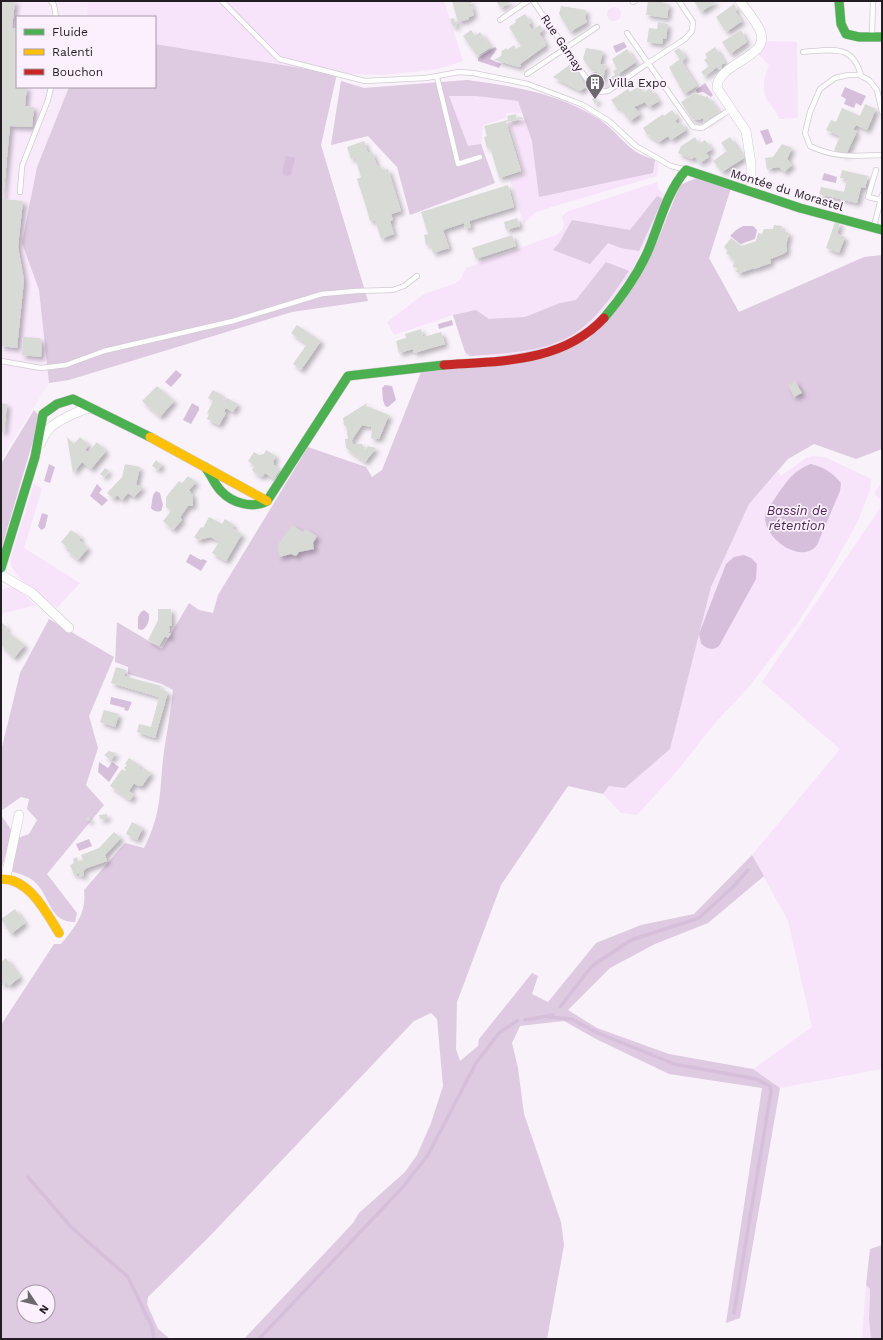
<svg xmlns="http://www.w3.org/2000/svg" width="883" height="1340" viewBox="0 0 883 1340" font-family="'Work Sans',sans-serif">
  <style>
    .built { fill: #f8e9fb }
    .green { fill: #f7e3fa }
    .forest { fill: #decae1; fill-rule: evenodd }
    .water { fill: #d6bfda }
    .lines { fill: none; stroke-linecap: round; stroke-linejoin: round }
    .stream { stroke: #d6bfda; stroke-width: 3.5 }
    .building { fill: #d8dad6; filter: url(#shadow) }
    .lane-casing { stroke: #d1cbd2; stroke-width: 6 }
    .street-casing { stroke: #d1cbd2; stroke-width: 10 }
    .fast-casing { stroke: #d1cbd2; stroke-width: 10 }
    .slow-casing { stroke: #d1cbd2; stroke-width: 10 }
    .jam-casing { stroke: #d1cbd2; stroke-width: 10 }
    .lane { stroke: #fefdfe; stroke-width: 4.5 }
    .street { stroke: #fefdfe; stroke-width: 9 }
    .fast { stroke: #4caf50; stroke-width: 9 }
    .slow { stroke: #ffc107; stroke-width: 9 }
    .jam { stroke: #c62828; stroke-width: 9 }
    .labels { text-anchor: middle; stroke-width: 3.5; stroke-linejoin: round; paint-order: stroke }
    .street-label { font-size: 12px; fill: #221c23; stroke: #fceffe }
    .poi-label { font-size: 12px; fill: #221c23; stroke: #fceffe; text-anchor: start }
    .water-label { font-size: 13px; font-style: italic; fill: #4e2755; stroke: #fceffe }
  </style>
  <defs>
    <filter id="shadow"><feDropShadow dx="3.5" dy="3.5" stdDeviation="2" flood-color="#0004"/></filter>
  </defs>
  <rect width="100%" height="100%" fill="#f9f2fa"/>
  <path class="built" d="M1 1 89 2 87 17H17V87H69L37 167 22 243 39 290 49 383 1 458Z"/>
  <g class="green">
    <path d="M88 1H444L463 61 438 69 385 75 337 74 155 44V17H87Z"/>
    <circle cx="614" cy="14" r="7"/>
    <path d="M765 41 797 42 798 118 779 119C777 112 774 110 770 104 760 92 764 78 769 65L758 54Z"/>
    <path d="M467 80C513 86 558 93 598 118 611 127 620 140 632 149 640 155 651 158 659 163L657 176 545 209 534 213 524 224 510 180 524 173 510 124 524 120 522 113H507L506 118 483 125 481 144 495 183 410 215 397 167 368 136 331 145 341 81 364 88Z"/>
    <path d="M657 182 659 189 667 197 626 283 586 329 568 341 527 353 499 356H465V352L453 315 394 335 387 322 424 294 456 283 461 279 466 268 558 234 564 227 562 217 566 212Z"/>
    <path d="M813 456 825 457 871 479 870 490 857 523 825 580 796 625 748 688 715 723 678 770 637 815 621 813 603 794 609 786 670 749 711 587 749 504 778 471 781 476 806 458Z"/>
    <path d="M882 482V501L874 493Z"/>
    <path d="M34 484 42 489 24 548 80 583 57 608C43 596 11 578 10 560Z"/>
    <path d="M882 505V1069L780 1088 753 1069 812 1027 788 921 752 855 840 749 762 682Z"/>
    <path d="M10 587 18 590 36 605 1 614V590Z"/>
    <path d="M866 1285 870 1288 869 1320 871 1339 862 1338Z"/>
  </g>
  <g class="forest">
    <path d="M155 44 337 74 321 145 368 301 292 312 69 380 49 383 39 290 22 243 37 167 69 87H155Z"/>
    <path d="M467 80C513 86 558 93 599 119 611 127 619 138 631 148 637 154 647 157 655 160L653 173 539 197 532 141 518 101 476 96H449L468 146 481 144 495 183 410 215 397 167 368 136 331 145 341 81 364 88Z"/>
    <path d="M696 178 731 188 709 258 739 312 864 257 882 255V449L856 459 814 444 788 459 749 504 711 587 670 749 625 788 609 786 603 794 568 786 501 885 457 1002 456 1049 460 1061 478 1046 479 1039 532 973 538 976 532 994 548 1002 596 943 641 925 694 914 752 855 764 876 708 923 655 944 610 968 568 1010 597 1028 669 1054 753 1069 780 1088 740 1318 726 1323 762 1088 669 1074 596 1039 564 1021 520 1026 512 1043 518 1068 524 1114 561 1222 564 1245 547 1339H244L353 1223 359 1213 405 1172 417 1155 431 1123 443 1086 437 1019 431 1013 414 1021 207 1239 148 1297 147 1304 158 1329 170 1339H1V1025L54 944H61C75 927 87 913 84 890L125 843 144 848C163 811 159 790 164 751 167 731 171 711 173 690L162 684 128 674V667L115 662 117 622 162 649 189 603 199 610 213 613 218 595 308 447 366 467 372 477 382 470 421 372 588 340 657 242 680 185ZM24 1292H48V1316H24Z"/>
    <path d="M657 196 663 199 639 251 621 248 608 243 590 264 553 250 559 243 572 220 630 230Z"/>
    <path d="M606 262 629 271C614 293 596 321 572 335 543 353 504 353 470 356L465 352 453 315 476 310 489 319 525 317 560 303 576 300Z"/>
    <path d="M34 410 40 417 1 550V464Z"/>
    <path d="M49 619 114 657 89 716 98 748 86 785 104 805 47 874 77 913 75 922C49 922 51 898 36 883 29 876 20 874 10 871L18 838 29 834 37 820 27 809 29 799 21 797 1 811V751L20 673Z"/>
    <path d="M1 815 12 831 1 871Z"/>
    <path d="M882 1245V1339H871L869 1320 870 1289 866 1285 870 1249Z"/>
  </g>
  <g class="water">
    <path d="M624 42 627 47 616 53 613 46Z"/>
    <path d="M495 47 497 49 490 59 501 64 499 68 478 61V58Z"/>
    <path d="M705 83 713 95 711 97 703 92 697 93 696 90Z"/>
    <path d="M845 87 866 96 861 106 856 103 854 108 844 104 846 99 841 96Z"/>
    <path d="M768 129 773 142 766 145 760 131Z"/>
    <path d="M286 156 295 158 291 175 287 176 282 173Z"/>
    <path d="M824 173 837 177 836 183 822 180Z"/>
    <path d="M743 226H753L757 230 755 239 741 244 730 236 736 230Z"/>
    <path d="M452 320 453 325 439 329 438 324Z"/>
    <path d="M176 370 182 375 171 387 165 382Z"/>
    <path d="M385 385 392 386 396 400 388 407 385 406 383 400 382 388Z"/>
    <path d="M192 403 199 407V410L191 424 183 420Z"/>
    <path d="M49 464 55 467 50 483 44 481Z"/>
    <path d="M811 464C825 468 832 472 841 483L840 491 817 545C800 567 758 534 766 512 779 494 789 471 811 464Z"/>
    <path d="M97 484 102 489 99 493 108 500 102 506 90 496Z"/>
    <path d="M156 491 160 493 163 505 161 511C157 512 154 512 151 508L153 495Z"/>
    <path d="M42 513 48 515 45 528 41 530 38 526Z"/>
    <path d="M190 554 201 560 203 559 207 561 201 571 186 562Z"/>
    <path d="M744 555 751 558 757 564 756 579 719 646C713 651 706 649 701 643L699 634 726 564 734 557Z"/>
    <path d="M144 610 149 614C150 619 147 628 142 630L138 629V617L141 612Z"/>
    <path d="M111 697 132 702 128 711 124 710 125 708 110 704Z"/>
    <path d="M99 762 108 768 112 762 119 767 109 782 98 772Z"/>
    <path d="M89 839 92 846 79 851 76 844Z"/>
  </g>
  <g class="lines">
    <g class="stream">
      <path d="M560 1007 592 966 631 940 699 918 734 886 748 870"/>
      <path d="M548 1017 571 1019 598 1033 674 1064 756 1079 770 1086 771 1092 734 1313"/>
      <path d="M525 1020 553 1015"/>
      <path d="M28 1177 71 1227 128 1277 152 1327 154 1339"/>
      <path d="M259 1339 403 1187 428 1155 476 1063 499 1033 517 1021"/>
    </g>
  </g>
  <g class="building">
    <path d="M1 1H15L12 28H17V87H27L25 106 34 107 32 127 10 126 3 199 23 201 18 247 24 280 17 348 1 346Z"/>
    <path d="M452 1H472V3L469 4V7L473 6 474 8 472 9 474 15 469 17V19L458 22Z"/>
    <path d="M496 1H512L501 8Z"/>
    <path d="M648 1H664L663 3 669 4 667 18 646 15Z"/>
    <path d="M694 1H717L701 12Z"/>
    <path d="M734 4 737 10 735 11 742 21 726 32 716 17Z"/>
    <path d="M561 6 586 10 585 18 587 22 570 32 559 14Z"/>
    <path d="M525 14 531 23 529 25 532 30 540 25 543 30 539 33 546 44 545 46 520 64 521 66 519 67 494 60 501 56 502 51 506 48 507 50 514 45 516 49 521 46 509 27 516 22 515 20Z"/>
    <path d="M454 18 457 26 453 27 450 19Z"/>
    <path d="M658 22 668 24 666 39 663 38 662 44 647 42 649 28 657 29Z"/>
    <path d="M471 30 475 36 480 32 491 47 477 56 463 36Z"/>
    <path d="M741 30 747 42 730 54 722 42Z"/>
    <path d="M715 47 725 63 721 65 722 68 719 70 717 67 704 76 701 72 709 66 704 60 707 58 705 54Z"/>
    <path d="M586 48 603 51 600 64 606 65 603 80H605L603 89H601L603 80 597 78 598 72 592 71 583 59Z"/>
    <path d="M679 48 686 58 681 61 697 86 684 94 669 67 680 59 674 51Z"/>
    <path d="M627 49 636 62 618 74 621 79 613 84 609 78 615 75 613 71 617 69 612 59Z"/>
    <path d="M572 63 586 87 580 91 553 77Z"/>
    <path d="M639 86 644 93 650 88 659 101 649 107 645 102 634 107 640 114 630 121 619 107 617 108 611 100 628 89 630 92Z"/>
    <path d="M694 93 706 97 707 96 720 112 704 123 703 118 699 120 692 119 681 102Z"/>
    <path d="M595 97 598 101 595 104 592 99Z"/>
    <path d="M865 104 876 109 867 130 856 125 853 130 857 131 846 155 834 150 840 136 826 130 831 120 836 122 842 108 860 116Z"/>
    <path d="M672 110 678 118 675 121 678 124 681 122 686 130 671 140 668 136 659 142 647 134 643 128 663 114 664 116Z"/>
    <path d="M516 114V118L522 117V119L506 122 521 171 499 178 490 147 487 148 484 137 487 136 484 126 508 120 507 116Z"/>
    <path d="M695 137 699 144 705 140 712 149 706 153 709 157 700 163 695 157 691 159 678 153 681 146Z"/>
    <path d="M730 137 744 158 722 172 713 161 727 151 721 143Z"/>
    <path d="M364 141 368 153 372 152 377 166 380 165 383 170 388 169 401 211 391 214 393 220 390 221 394 234 381 239 375 220 370 221 365 203 357 179 361 177 355 158 351 159 347 147Z"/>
    <path d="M782 144 792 148 787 159 792 165 784 172 779 167 767 169 765 158 773 157Z"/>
    <path d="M842 170 868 176 865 188 861 187 857 203 819 194 821 187 844 192 847 179 840 178Z"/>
    <path d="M508 185 514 207 469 221 471 227 465 229 464 223 443 230 449 248 433 253 430 244 426 245 424 235 428 234 421 212Z"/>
    <path d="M517 218 520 226 506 230 504 222Z"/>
    <path d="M835 222 840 223 837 234 845 237 839 253 826 248Z"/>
    <path d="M774 225 782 226 781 230 789 233 786 246 787 251 783 254 770 259 771 263 754 269V268L740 273 736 272 737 268 733 267 734 260 726 253 728 251 724 247 731 238 741 246 756 241 758 233 762 234 764 229H773Z"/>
    <path d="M512 235 516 246 476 259 472 248Z"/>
    <path d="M297 325 321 341 301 370 293 364 307 344 291 333Z"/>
    <path d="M421 329 423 337 441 332 445 344 414 353 413 349 399 353 396 341 406 338 405 334Z"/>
    <path d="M23 337 40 338 42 345 41 357 22 355Z"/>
    <path d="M795 381 802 393 794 397 788 385Z"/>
    <path d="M157 386 174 401 160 417 142 401Z"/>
    <path d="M213 390 222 395 221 397 225 400 227 398 238 404 233 412 226 408 224 411 226 413 219 425 207 419 209 414 207 413 213 401 208 398Z"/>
    <path d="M1 403 7 404 4 432H1Z"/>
    <path d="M367 403 366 406 389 415 379 439 378 438 373 439 371 438 372 431 371 427 362 425 351 441 353 444H362L365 450 368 446 376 448 365 462 346 448 345 439H348L346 425 344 426 343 418Z"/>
    <path d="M67 437 74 444 80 437 89 445 85 450 88 452 97 442 106 451 91 469 82 462 73 473Z"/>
    <path d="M266 450 276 456 273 461 274 465 280 469 274 479 265 473 262 477 255 473 252 470 255 466 248 461 254 452 259 455 264 454Z"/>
    <path d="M156 460 162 465 158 470 152 466Z"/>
    <path d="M125 464 140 467 136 485 143 487 134 497 128 493 122 500 117 495 114 499 107 493 122 477Z"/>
    <path d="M105 468 109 471 104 477 100 474Z"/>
    <path d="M188 476 196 482 189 490 193 496V506H188L180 517 182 520 173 530 163 521 171 511 166 507V497L179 481 182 483Z"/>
    <path d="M209 517 222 524 225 519 234 525 232 528 242 534 226 561 212 553 219 542 211 537 198 540 194 537 201 527 203 528Z"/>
    <path d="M292 525 303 532 305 529 317 536 313 543 314 549 299 552 296 556 291 554 279 557 277 546Z"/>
    <path d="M71 530 81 537 79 540 88 548 78 560 66 550 68 548 61 542Z"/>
    <path d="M158 609H171L172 626H169L170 632H167L171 634 168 638 165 636 159 646 148 640 158 620Z"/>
    <path d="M2 623 7 627 5 630 25 645 14 658 1 645Z"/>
    <path d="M116 667 126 670 124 676 161 686 160 689 168 692 155 738 137 732 139 724 151 727 159 697 111 683Z"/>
    <path d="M104 710 119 714 115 727 100 722Z"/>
    <path d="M109 751 116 753 111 760 104 755Z"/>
    <path d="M129 758 141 766 139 768 144 771V768L151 773 142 786H138L134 783 129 791 134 795 130 800 110 786 122 769 125 771 126 770 124 768 127 765 125 764Z"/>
    <path d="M107 814V819H100L99 815Z"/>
    <rect x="86" y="817" width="4" height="4"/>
    <path d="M132 822 143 828 137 840 126 834Z"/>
    <path d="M114 832 121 838 105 855 107 861 87 868 83 871 84 875 80 877 79 873 74 875 70 865 74 863 73 859 77 857 78 861 83 860 81 855 99 848Z"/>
    <path d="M15 909 25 923 11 934 1 919Z"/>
    <path d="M6 958 20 977 9 986 6 982 1 986V962Z"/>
  </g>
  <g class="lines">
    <g class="lane-casing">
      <g id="lane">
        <path d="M51 1 54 5 56 17"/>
        <path d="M222 1 279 59 365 81 426 78 459 72 473 73 528 84 581 104 609 121 636 146 671 166 683 169"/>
        <path d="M533 1 586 78 598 92 608 91 648 63 693 127 702 128 731 109"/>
        <path d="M633 2 635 1"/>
        <path d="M500 20 528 1"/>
        <path d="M627 33 648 63 685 39 692 31 693 22 679 1"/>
        <path d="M872 35 873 1"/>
        <path d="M803 52C831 50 853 43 861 76"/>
        <path d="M527 74 597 27"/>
        <path d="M437 77 458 164 480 157"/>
        <path d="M882 112 877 90 869 80 859 75H848L835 78 820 89 810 112 805 133 810 146C834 158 855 156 882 155"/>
        <path d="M876 170 868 197 881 200"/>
        <path d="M20 192 22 166 48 100 51 87"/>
        <path d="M874 226 882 195"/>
        <path d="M1 361 41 368 66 365 104 351 233 321 322 294 356 291 393 290 404 286 417 276"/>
      </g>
    </g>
    <g class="street-casing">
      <g id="street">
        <path d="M740 1C747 11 757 22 761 33 769 58 717 63 717 88L746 131 751 164V192"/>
        <path d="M41 443C43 438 45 433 49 429 56 421 80 410 90 408"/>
        <path d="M1 575 32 593 69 628"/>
        <path d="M6 877 19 815"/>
      </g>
    </g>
    <g class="fast-casing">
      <g id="fast">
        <path d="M839 1 841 24 846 34 859 37H882"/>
        <path d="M604 318C621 298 637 276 648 251 660 223 666 193 686 170L800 208 882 230"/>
        <path d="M205 467C211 474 214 484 221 491 232 503 252 509 267 501L348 376 444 365"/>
        <path d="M1 568 35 457 43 414 57 404 73 399 150 437"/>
      </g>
    </g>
    <g class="slow-casing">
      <g id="slow">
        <path d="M150 437 267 501"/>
        <path d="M1 879C29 878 46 912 59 933"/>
      </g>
    </g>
    <g class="jam-casing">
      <path id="jam" d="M444 365C500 361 562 363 604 318"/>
    </g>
    <use href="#lane" class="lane"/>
    <use href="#street" class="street"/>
    <use href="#fast" class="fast"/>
    <use href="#slow" class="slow"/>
    <use href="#jam" class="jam"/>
  </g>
  <defs>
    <g id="building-pin" transform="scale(1)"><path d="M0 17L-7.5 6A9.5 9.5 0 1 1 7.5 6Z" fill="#6d676e" stroke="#fceffe"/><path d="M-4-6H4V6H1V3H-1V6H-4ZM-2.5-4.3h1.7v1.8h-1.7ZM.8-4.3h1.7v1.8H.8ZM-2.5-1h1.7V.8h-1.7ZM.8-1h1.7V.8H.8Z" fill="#fff"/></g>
  </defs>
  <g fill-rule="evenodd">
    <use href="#building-pin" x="595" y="83"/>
  </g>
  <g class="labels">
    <g class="street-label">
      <text transform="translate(562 43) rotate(56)" y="4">Rue Gamay</text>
      <text transform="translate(787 190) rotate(17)" y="4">Montée du Morastel</text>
    </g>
    <g class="poi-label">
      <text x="609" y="87">Villa Expo</text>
    </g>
    <g class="water-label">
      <text x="797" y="515">Bassin de<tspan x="797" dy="15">rétention</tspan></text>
    </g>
  </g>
  <rect width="883" height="1340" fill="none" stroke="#221c23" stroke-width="4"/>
  <rect x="16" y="16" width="140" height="72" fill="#fceffe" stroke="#a59ba6"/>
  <rect x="24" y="29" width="20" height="6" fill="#4caf50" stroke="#a59ba6"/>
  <text x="52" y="36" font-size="12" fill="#221c23">Fluide</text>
  <rect x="24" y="49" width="20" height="6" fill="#ffc107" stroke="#a59ba6"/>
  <text x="52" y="56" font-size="12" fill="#221c23">Ralenti</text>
  <rect x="24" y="69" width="20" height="6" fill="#c62828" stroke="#a59ba6"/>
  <text x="52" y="76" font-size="12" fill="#221c23">Bouchon</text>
  <g transform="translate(36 1304) rotate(125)"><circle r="19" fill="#fceffe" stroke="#a59ba6"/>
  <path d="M0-3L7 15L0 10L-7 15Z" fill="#6d676e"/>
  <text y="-6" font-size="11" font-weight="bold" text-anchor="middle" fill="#221c23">N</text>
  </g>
</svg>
